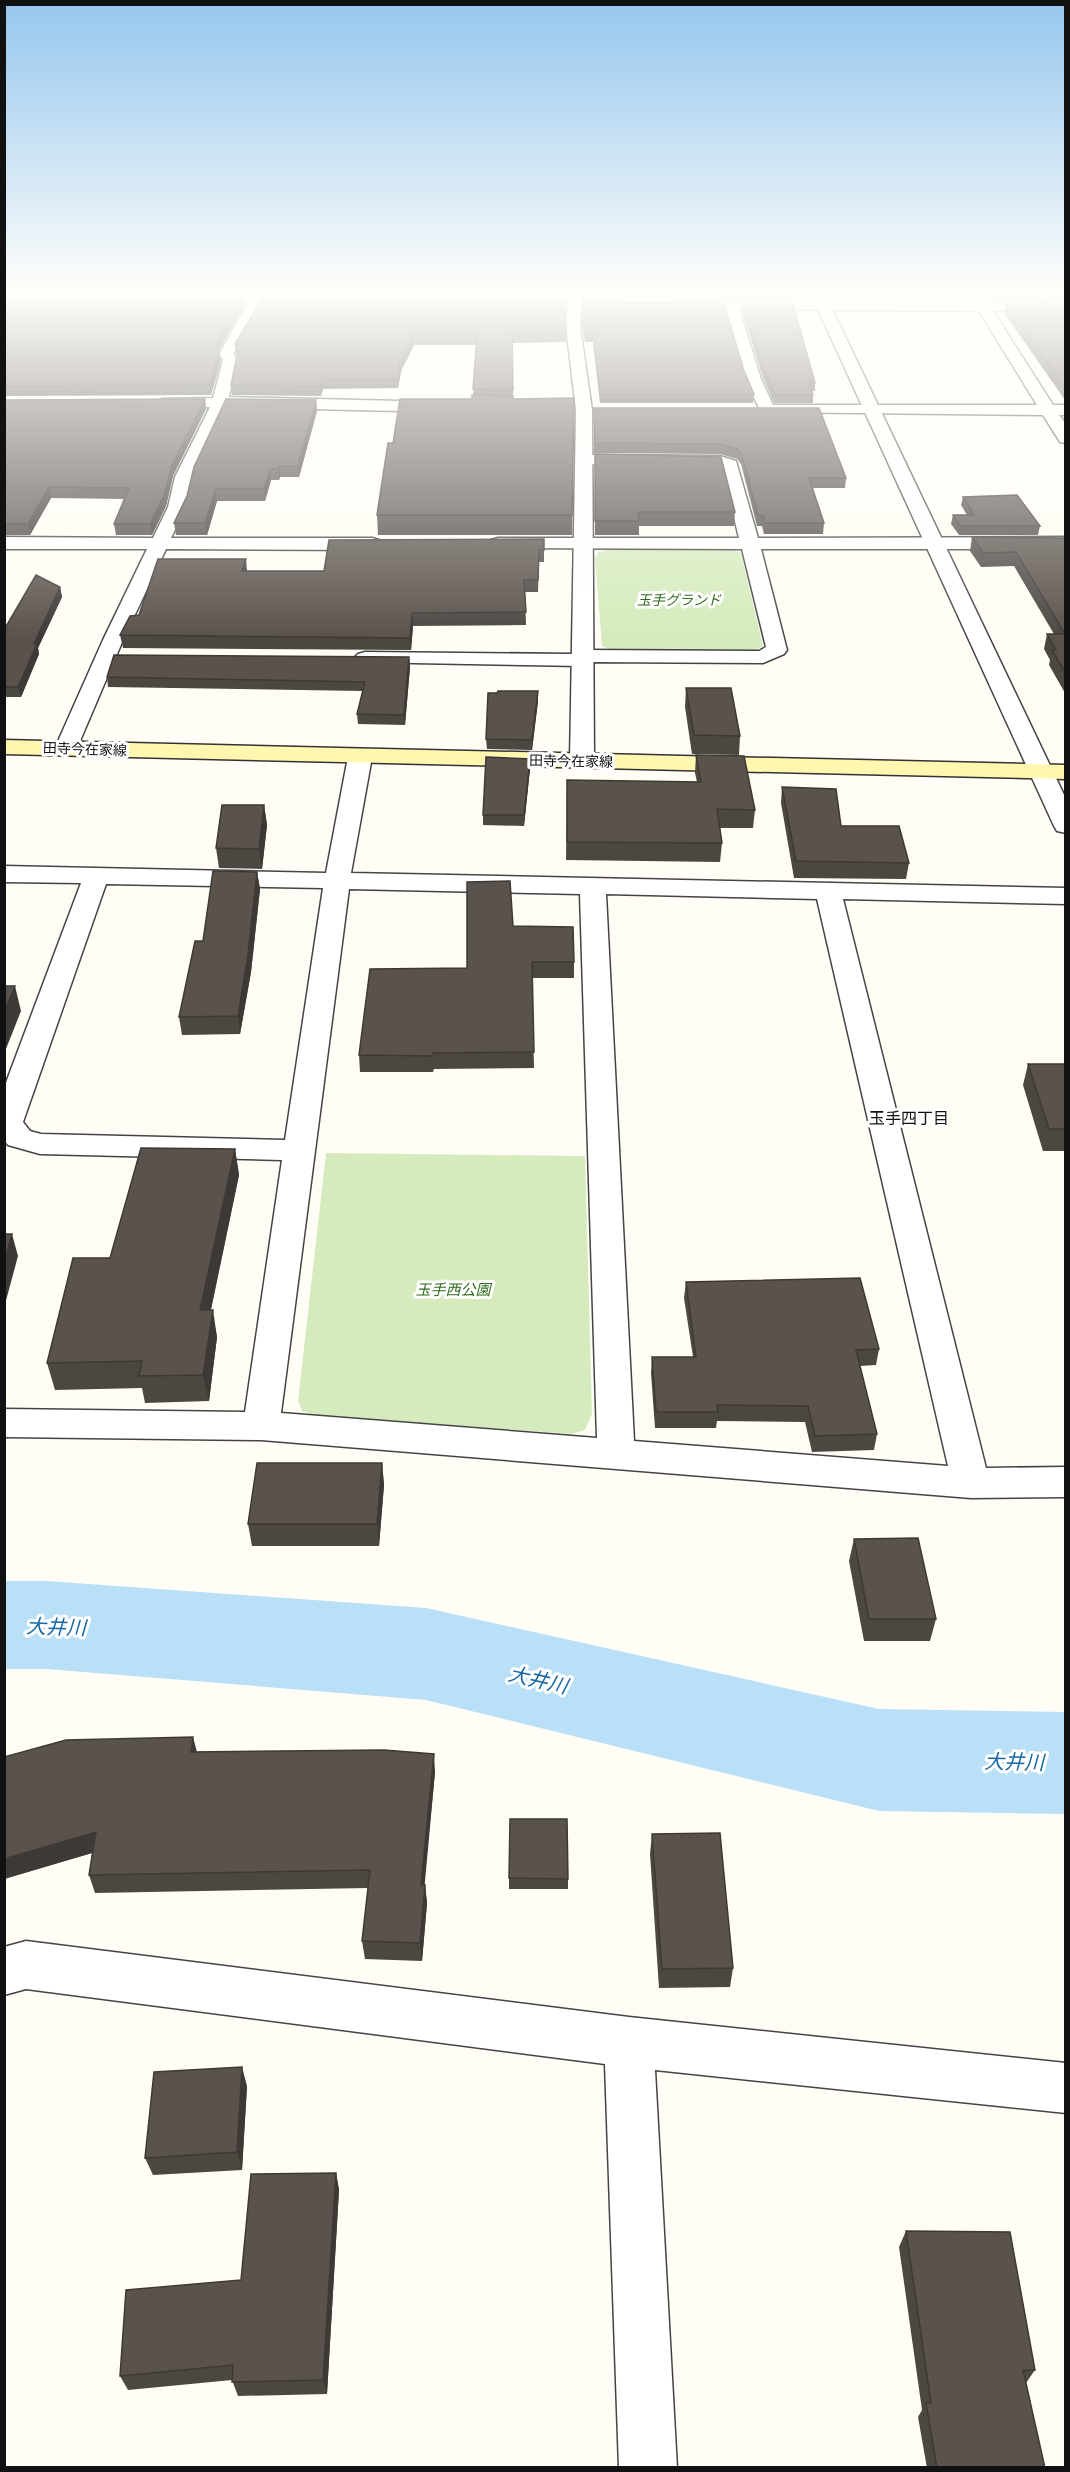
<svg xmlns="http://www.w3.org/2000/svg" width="1070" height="2472" viewBox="0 0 1070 2472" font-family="'Crimson Pro','Noto Sans JP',serif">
	<rect width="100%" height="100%" fill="#fffdf5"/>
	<path fill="#d5ebbd" d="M 621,548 L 728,548 L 741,553 L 763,646 L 752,651 L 617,652 L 602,646 L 595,559 L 598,552 Z
		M 326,1153 L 585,1156 L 592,1414 L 585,1430 L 571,1434 L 316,1415 L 302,1411 L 298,1401 Z"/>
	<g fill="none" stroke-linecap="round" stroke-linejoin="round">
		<path fill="#b9e0f7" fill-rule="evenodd" d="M 4,1581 L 47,1581 L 426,1608 L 879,1709 L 1066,1712 L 1066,1814 L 879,1811 L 426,1700 L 47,1669 L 4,1669 Z"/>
		<defs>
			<path id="minor" d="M 255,292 L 269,292 L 233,354 L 237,360 L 229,397 L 443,402 L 451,407 L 443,412 L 226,407 L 193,477 L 186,507 L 171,538 L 372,538 L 379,540 L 381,544 L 379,548 L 372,550 L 166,549 L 123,640 L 77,748 L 74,753 L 66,755 L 58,753 L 55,748 L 103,640 L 147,549 L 4,549 L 4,537 L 153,538 L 168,507 L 175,477 L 210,407 L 162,409 L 154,404 L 162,399 L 213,398 L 223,360 L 219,354 Z
				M 680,301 L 1066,303 L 1066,311 L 993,311 L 1053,405 L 1066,405 L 1066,415 L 1059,415 L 1066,424 L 1066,443 L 1060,442 L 1043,415 L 761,412 L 745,379 L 725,309 L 675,308 L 673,305 L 675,302 ZM 739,309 L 979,311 L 1037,405 L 773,405 L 761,379 Z
				M 584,455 L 720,456 L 736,461 L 758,538 L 1066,537 L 1066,549 L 761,549 L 787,650 L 784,654 L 763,663 L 591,662 L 582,666 L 358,662 L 354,658 L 358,654 L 365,652 L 573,654 L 582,650 L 759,651 L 766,647 L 742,549 L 491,548 L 489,544 L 491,540 L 498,538 L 739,538 L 722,468 L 578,464 L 576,460 L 578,456 Z
				M 360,750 L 368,752 L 372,757 L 351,873 L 1066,888 L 1066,904 L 843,899 L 986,1468 L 1066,1467 L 1066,1497 L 971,1498 L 261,1440 L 4,1437 L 4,1409 L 245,1412 L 282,1160 L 40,1154 L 8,1145 L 4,1140 L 4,1088 L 81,883 L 4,882 L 4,866 L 326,873 L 348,757 L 352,752 ZM 106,884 L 323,888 L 285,1140 L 41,1134 L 30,1131 L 23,1122 ZM 349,889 L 580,894 L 597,1438 L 281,1413 ZM 606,894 L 817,899 L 948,1466 L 634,1441 Z
				M 26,1941 L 629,2017 L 1066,2063 L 1066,2113 L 655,2070 L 677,2468 L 619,2468 L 605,2064 L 26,1989 L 4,1995 L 4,1947 Z"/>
			<path id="tertiary" d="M 569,292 L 583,292 L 580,326 L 592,410 L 594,761 L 590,766 L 582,768 L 574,766 L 570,761 L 576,410 L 566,326 Z
				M 810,292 L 824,292 L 1066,799 L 1066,833 L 1057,831 L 1054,826 Z"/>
			<path id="secondary" d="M 4,740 L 1066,765 L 1066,779 L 4,754 Z"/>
		</defs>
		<use href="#minor" stroke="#444" stroke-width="3"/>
		<use href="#tertiary" stroke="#444" stroke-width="3"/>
		<use href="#secondary" stroke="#333" stroke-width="3"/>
		<use href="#minor" fill="#fff" fill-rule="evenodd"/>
		<use href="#tertiary" fill="#fff" fill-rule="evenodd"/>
		<use href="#secondary" fill="#fff6b0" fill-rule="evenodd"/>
	</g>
	<path fill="#4d4742" d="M 4,292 L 253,292 L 252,293 Z
		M 585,292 L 789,292 L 788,299 L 585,298 Z
		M 989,292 L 1065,292 L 1065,301 L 995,300 Z
		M 4,295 L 245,305 L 219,350 L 221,360 L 211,395 L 4,396 Z
		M 564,302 L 566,342 L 512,343 L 513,396 L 513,399 L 574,398 L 572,535 L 378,535 L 377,515 L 393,443 L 472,399 L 473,395 L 476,345 L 414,345 L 401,371 L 398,388 L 323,389 L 321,396 L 232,395 L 231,385 L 237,356 L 236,354 L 235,344 Z
		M 743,304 L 815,383 L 815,391 L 812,391 L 813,395 L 813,403 L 774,403 L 763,378 L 742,311 Z
		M 1006,304 L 1065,304 L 1065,400 L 1004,313 Z
		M 582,317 L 744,371 L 754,394 L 753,403 L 600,403 L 593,342 L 585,342 L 582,326 Z
		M 205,399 L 206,409 L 173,476 L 166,506 L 152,535 L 116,535 L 114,524 L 125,499 L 51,498 L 30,535 L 4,535 L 4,400 Z
		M 316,400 L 317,411 L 299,477 L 280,477 L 279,480 L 271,480 L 265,501 L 217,501 L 207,535 L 176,535 L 174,523 Z
		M 594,408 L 846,478 L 845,488 L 812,488 L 824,523 L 823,534 L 764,534 L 762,526 L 757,526 L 741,464 L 737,459 L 720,454 L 594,453 Z
		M 595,467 L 735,512 L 734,526 L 639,526 L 639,535 L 595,535 Z
		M 963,497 L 1040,526 L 1038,535 L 959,535 L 951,524 L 953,515 L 967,515 L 961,505 Z
		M 972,537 L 1065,538 L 1065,693 L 1049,665 L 1050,660 L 1044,649 L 1047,634 L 1054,634 L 1014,566 L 981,567 L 970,551 Z
		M 544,550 L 544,562 L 539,562 L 538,592 L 525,592 L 526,625 L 413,626 L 411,650 L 123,648 L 120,635 L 139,615 L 247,571 L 324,571 Z
		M 60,587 L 62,597 L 38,648 L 39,654 L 21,697 L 4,697 L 4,630 Z
		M 409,657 L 410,667 L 405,725 L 358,724 L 357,714 L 363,691 L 108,687 L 107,677 Z
		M 686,688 L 740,736 L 739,755 L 692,754 L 685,707 Z
		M 538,701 L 532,750 L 487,749 L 486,739 Z
		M 696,755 L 755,810 L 753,828 L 720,828 L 722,843 L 720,862 L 566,860 L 567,780 L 697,782 L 695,773 Z
		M 530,759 L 530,769 L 524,826 L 483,825 L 483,815 Z
		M 782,787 L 841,826 L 909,863 L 906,879 L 794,878 L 781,803 Z
		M 264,805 L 267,825 L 262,869 L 219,868 L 216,848 Z
		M 257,872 L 260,889 L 251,972 L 240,1034 L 182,1035 L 179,1017 L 203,941 Z
		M 513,926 L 574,962 L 574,978 L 532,978 L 534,1068 L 434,1069 L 433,1072 L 360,1072 L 359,1055 L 467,968 Z
		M 1028,1064 L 1065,1064 L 1065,1151 L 1043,1151 L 1023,1085 Z
		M 235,1149 L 239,1175 L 211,1310 L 217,1337 L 209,1401 L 145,1403 L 142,1388 L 55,1390 L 47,1363 L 110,1258 Z
		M 686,1282 L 879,1349 L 876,1365 L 860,1366 L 877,1434 L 874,1450 L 812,1452 L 805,1422 L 717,1421 L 716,1428 L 655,1428 L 651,1373 L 652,1357 L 693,1357 L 684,1298 Z
		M 382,1463 L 384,1485 L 379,1546 L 252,1546 L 248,1524 Z
		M 854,1539 L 936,1619 L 930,1641 L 864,1641 L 849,1561 Z
		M 197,1752 L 435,1772 L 424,1885 L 425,1885 L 427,1903 L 422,1961 L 365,1959 L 362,1941 L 368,1888 L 95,1893 L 89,1875 L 92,1853 L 4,1879 Z
		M 652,1834 L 733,1968 L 730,1987 L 659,1988 L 650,1854 Z
		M 509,1878 L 568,1879 L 568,1889 L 509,1889 Z
		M 247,2086 L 242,2170 L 153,2175 L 145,2158 Z
		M 336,2173 L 339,2190 L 327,2394 L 238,2396 L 232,2380 L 128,2390 L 120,2376 L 241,2280 Z
		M 906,2231 L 1035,2370 L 1026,2383 L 1045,2468 L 927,2468 L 918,2417 L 922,2410 L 899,2247 Z"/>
	<path fill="#3f3936" d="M 565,292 L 568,292 L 564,303 L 564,294 Z
		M 244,296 L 245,305 L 217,353 L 216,343 Z
		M 414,335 L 414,345 L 401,371 L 398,388 L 398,379 L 400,361 Z
		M 219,351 L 221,360 L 211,395 L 210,385 Z
		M 322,379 L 323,389 L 321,396 L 320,386 Z
		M 205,399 L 206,409 L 173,476 L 166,506 L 152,535 L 150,524 L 172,465 Z
		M 316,400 L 317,411 L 299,477 L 298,466 Z
		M 279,466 L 280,477 L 279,480 L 278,469 Z
		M 270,469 L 271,480 L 265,501 L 264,489 Z
		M 49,487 L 51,498 L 30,535 L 28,524 Z
		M 216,489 L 217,501 L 207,535 L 205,523 Z
		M 246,559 L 247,571 L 242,571 Z
		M 60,587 L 62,597 L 38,648 L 39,654 L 21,697 L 18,687 L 34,644 Z
		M 412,613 L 413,626 L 411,650 L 410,638 Z
		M 409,657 L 410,667 L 405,725 L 404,715 Z
		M 538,691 L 538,701 L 532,750 L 532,740 Z
		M 530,759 L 530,769 L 524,826 L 524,815 Z
		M 264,805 L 267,825 L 262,869 L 259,849 Z
		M 257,872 L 260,889 L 251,972 L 240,1034 L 238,1016 Z
		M 15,986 L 21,1011 L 4,1054 L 4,1012 Z
		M 235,1149 L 239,1175 L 205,1337 L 200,1310 Z
		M 12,1234 L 18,1256 L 4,1308 L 4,1262 Z
		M 213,1310 L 217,1337 L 209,1401 L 203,1375 Z
		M 382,1463 L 384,1485 L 379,1546 L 377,1524 Z
		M 193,1737 L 198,1756 L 191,1752 Z
		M 434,1754 L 435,1772 L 423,1903 L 421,1885 Z
		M 96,1832 L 102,1850 L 4,1879 L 4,1859 Z
		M 425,1885 L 427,1903 L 422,1961 L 420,1943 Z
		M 242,2067 L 247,2086 L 242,2170 L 237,2152 Z
		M 336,2173 L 339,2190 L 327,2394 L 323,2380 Z"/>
	<path fill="#5a524d" stroke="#3f3936" stroke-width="1.5" d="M 266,292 L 565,292 L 564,294 L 566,333 L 512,334 L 513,390 L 473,389 L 477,336 L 414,335 L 400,361 L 398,379 L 322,379 L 320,386 L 231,385 L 238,351 L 235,344 Z
		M 1007,292 L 1065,292 L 1065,293 Z
		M 4,295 L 244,296 L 216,343 L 219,351 L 210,385 L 4,386 Z
		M 584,301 L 724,303 L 744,371 L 754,394 L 600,394 L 593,334 L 585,334 L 582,317 Z
		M 743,304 L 793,304 L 815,383 L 809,383 L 813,395 L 775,395 L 764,370 Z
		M 1006,304 L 1065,304 L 1065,387 Z
		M 472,395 L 513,396 L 513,399 L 574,398 L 572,515 L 377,515 L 388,443 L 393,443 L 400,399 L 472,399 Z
		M 205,399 L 172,465 L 164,495 L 150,524 L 114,524 L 129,488 L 49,487 L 28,524 L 4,524 L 4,400 Z
		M 226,399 L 316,400 L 298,466 L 279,466 L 278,469 L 270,469 L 264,489 L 216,489 L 205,523 L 174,523 L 187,496 L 194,467 Z
		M 594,408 L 819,408 L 846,478 L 809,478 L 824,523 L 765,523 L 763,516 L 758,516 L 742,455 L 737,449 L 721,444 L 595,443 Z
		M 595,454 L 721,457 L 735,512 L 638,512 L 639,521 L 595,521 Z
		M 1017,495 L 1040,526 L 960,526 L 953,515 L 974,515 L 963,497 Z
		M 972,537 L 1065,538 L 1065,634 L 1016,552 L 983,553 Z
		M 544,539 L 544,550 L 539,550 L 538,580 L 524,580 L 526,612 L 412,613 L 410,638 L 120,635 L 130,616 L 139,615 L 158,559 L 246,559 L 242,571 L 324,571 L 329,540 Z
		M 36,575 L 60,587 L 34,644 L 37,644 L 18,687 L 4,687 L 4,630 Z
		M 1047,634 L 1065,634 L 1065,672 L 1052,650 L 1056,650 Z
		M 114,655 L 409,657 L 404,715 L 357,714 L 365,682 L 107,677 Z
		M 686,688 L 731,688 L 740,736 L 694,735 Z
		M 498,691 L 538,691 L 532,740 L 486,739 L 488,693 L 497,693 Z
		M 696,755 L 744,756 L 755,810 L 717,809 L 722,843 L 567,842 L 567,780 L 701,782 Z
		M 486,757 L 530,759 L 524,815 L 483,815 Z
		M 782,787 L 836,789 L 841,826 L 899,826 L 909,863 L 796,861 Z
		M 222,805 L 264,805 L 259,849 L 216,848 Z
		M 213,871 L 257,872 L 248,954 L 238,1016 L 179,1017 L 195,941 L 203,941 Z
		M 510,881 L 513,926 L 573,927 L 574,962 L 532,962 L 534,1052 L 433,1053 L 432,1056 L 359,1055 L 370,969 L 467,968 L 467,882 Z
		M 4,986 L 15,986 L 4,1012 Z
		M 1028,1064 L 1065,1064 L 1065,1129 L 1049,1129 Z
		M 141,1148 L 235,1149 L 200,1310 L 213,1310 L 203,1375 L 139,1376 L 142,1361 L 47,1363 L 73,1258 L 110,1258 Z
		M 4,1234 L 12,1234 L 4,1262 Z
		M 860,1278 L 879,1349 L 856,1350 L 877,1434 L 815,1436 L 808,1406 L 717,1405 L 718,1412 L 656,1412 L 652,1357 L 696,1357 L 686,1282 Z
		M 257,1463 L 382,1463 L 377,1524 L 248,1524 Z
		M 918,1538 L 936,1619 L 869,1619 L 854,1539 Z
		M 193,1737 L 191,1752 L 384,1750 L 434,1754 L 421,1885 L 425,1885 L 420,1943 L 362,1941 L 370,1870 L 89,1875 L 96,1832 L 4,1859 L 4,1757 L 66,1740 Z
		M 510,1819 L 567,1819 L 568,1879 L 509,1878 Z
		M 720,1833 L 733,1968 L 662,1969 L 652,1834 Z
		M 242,2067 L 237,2152 L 145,2158 L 154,2072 Z
		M 336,2173 L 323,2380 L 232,2382 L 233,2365 L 120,2376 L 126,2290 L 241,2280 L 251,2174 Z
		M 906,2231 L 1010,2232 L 1035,2370 L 1023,2370 L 1045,2468 L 937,2468 L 926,2403 L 931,2403 Z"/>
	<linearGradient id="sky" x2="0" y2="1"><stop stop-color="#95c6ee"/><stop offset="0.46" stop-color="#fffefa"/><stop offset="1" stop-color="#fffefa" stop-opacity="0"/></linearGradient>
	<rect width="1070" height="638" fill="url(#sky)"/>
	<g text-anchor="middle" stroke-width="6" stroke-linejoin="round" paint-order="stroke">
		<g font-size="14" font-style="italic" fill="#2f6b1f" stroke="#fff">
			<text x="679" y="605">玉手グランド</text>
		</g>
		<g font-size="14" fill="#111" stroke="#fff">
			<text transform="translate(85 749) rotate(2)" y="5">田寺今在家線</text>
			<text transform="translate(571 761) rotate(1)" y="5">田寺今在家線</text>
		</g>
		<g font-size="15" font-style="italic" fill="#2f6b1f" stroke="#fff">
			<text x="453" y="1295">玉手西公園</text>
		</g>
		<g font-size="16" fill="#111" stroke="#fff">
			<text x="909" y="1124">玉手四丁目</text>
		</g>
		<g font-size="20" font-style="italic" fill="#1768a6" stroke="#fff">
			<text transform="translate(56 1627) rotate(2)" y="7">大井川</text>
			<text transform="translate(538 1680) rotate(13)" y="7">大井川</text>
			<text transform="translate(1014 1762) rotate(1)" y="7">大井川</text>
		</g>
	</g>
	<rect width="1070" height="2472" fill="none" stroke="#111111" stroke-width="12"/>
</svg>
